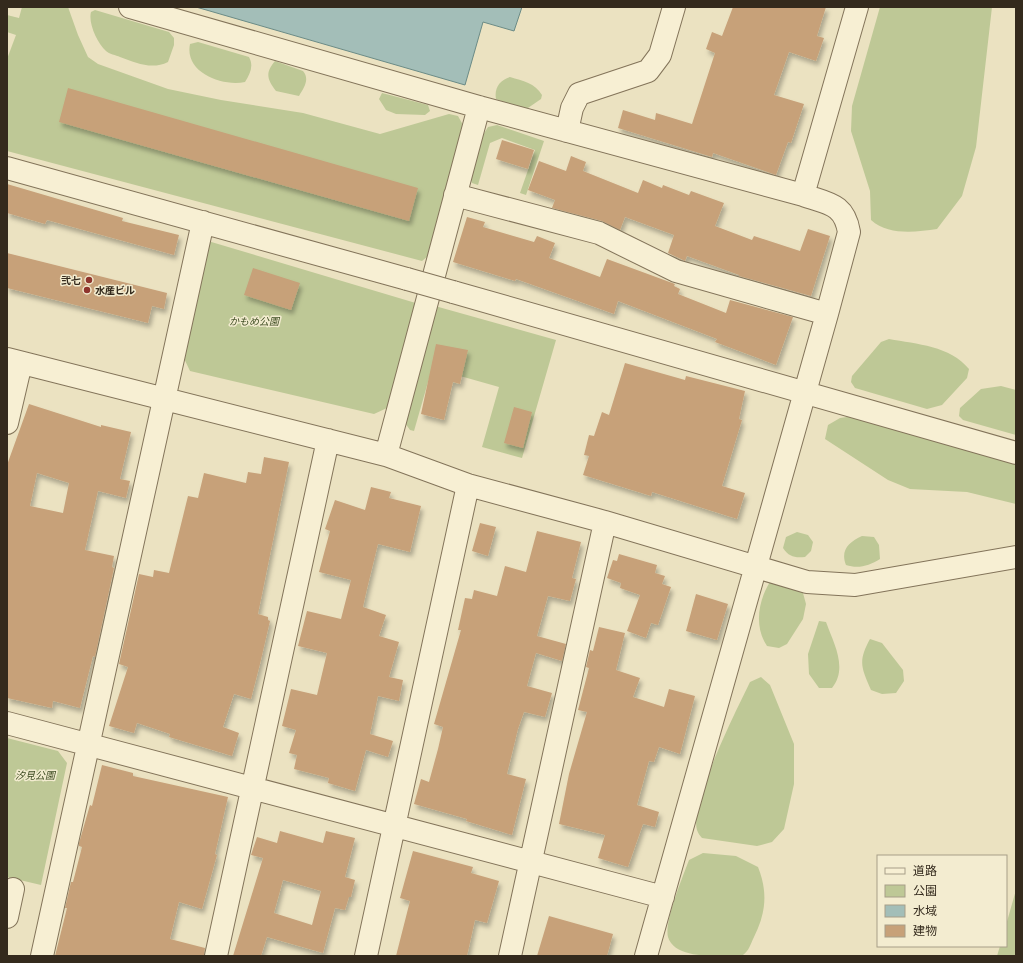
<svg xmlns="http://www.w3.org/2000/svg" width="1023" height="963" viewBox="0 0 1023 963" font-family="'Source Serif 4','Noto Sans JP',serif">
	<defs>
		<filter id="shadow"><feDropShadow dx="2.5" dy="4.5" stdDeviation="2" flood-color="#0004"/></filter>
	</defs>
	<rect width="100%" height="100%" fill="#ebe2c1"/>
	<path fill="#bec896" d="M 22,7 L 68,7 L 78,35 L 88,57 L 98,64 L 168,89 L 221,100 L 303,113 L 380,134 L 449,114 L 458,116 L 463,125 L 427,257 L 422,261 L 7,151 L 7,59 L 16,35 L 7,32 L 7,15 L 19,18 Z
		M 880,7 L 992,7 L 976,147 L 962,196 L 937,229 C 916,232 889,236 871,220 L 870,191 L 851,131 L 852,106 Z
		M 95,10 L 169,32 L 174,38 L 174,45 L 168,62 C 152,70 136,63 120,57 C 116,55 109,54 106,51 C 97,43 88,23 91,12 Z
		M 198,42 L 249,57 C 254,66 250,74 245,82 C 223,87 184,73 190,44 Z
		M 275,61 L 303,71 C 310,79 304,88 299,96 L 276,91 C 267,79 265,73 275,61 Z
		M 510,77 C 523,81 535,83 542,95 L 541,99 L 525,110 L 496,99 C 494,88 500,80 510,77 Z
		M 382,93 L 428,105 L 430,111 L 425,115 L 396,114 L 386,110 L 379,99 Z
		M 497,125 L 544,141 L 526,195 L 520,193 L 535,150 L 502,138 L 490,143 L 478,185 L 472,183 L 470,177 L 483,135 L 488,127 Z
		M 208,241 L 419,304 L 387,408 L 374,414 L 190,371 L 181,352 Z
		M 435,306 L 556,340 L 522,458 L 482,447 L 499,387 L 432,368 L 414,431 L 410,430 L 405,423 Z
		M 889,339 C 917,344 950,346 969,369 L 967,378 L 942,405 L 927,409 L 855,388 L 851,382 L 852,376 L 881,342 Z
		M 1001,386 L 1016,390 L 1016,435 L 963,420 L 959,416 L 960,408 L 981,389 Z
		M 854,416 L 1016,462 L 1016,504 L 967,492 L 910,489 L 888,480 L 825,439 L 828,425 L 840,418 Z
		M 797,532 L 808,535 L 813,542 L 811,551 L 805,557 C 795,558 789,557 783,548 L 786,537 Z
		M 862,536 L 874,537 L 879,545 L 880,559 C 869,566 858,569 846,565 C 840,550 849,542 862,536 Z
		M 782,581 L 803,593 L 806,604 L 803,619 L 787,644 L 779,648 L 767,646 C 754,627 758,601 770,582 Z
		M 819,621 L 826,622 C 834,644 848,668 832,688 L 819,688 L 809,674 L 808,654 Z
		M 870,639 L 882,643 L 903,670 L 904,681 L 896,693 L 882,694 L 871,690 C 861,667 858,661 870,639 Z
		M 761,677 L 770,685 L 794,744 L 794,784 L 784,829 L 772,842 L 757,846 L 702,838 C 700,836 698,833 697,830 C 689,804 737,709 750,682 Z
		M 7,738 L 58,751 L 67,763 L 41,885 L 7,877 Z
		M 703,853 L 736,856 L 758,867 C 768,892 766,913 754,937 C 751,943 749,951 743,955 C 738,958 730,956 725,956 C 708,956 674,957 668,937 C 664,922 683,876 689,860 Z
		M 1016,890 L 1016,956 L 997,956 L 1000,946 L 1006,946 L 1006,925 Z"/>
	<path fill="#a3beb8" stroke="#6b8b86" d="M 196,7 L 522,7 L 514,31 L 483,22 L 465,85 Z"/>
	<path fill="#c7a179" fill-rule="evenodd" filter="url(#shadow)" d="M 733,7 L 826,7 L 817,36 L 824,38 L 816,61 L 789,52 L 774,95 L 804,104 L 791,143 L 788,142 L 776,175 L 713,153 L 712,157 L 618,128 L 623,110 L 655,120 L 656,113 L 692,124 L 715,53 L 706,49 L 712,32 L 722,36 Z
		M 68,88 L 418,188 L 409,221 L 59,122 Z
		M 502,140 L 534,150 L 528,169 L 496,159 Z
		M 571,156 L 586,162 L 583,171 L 638,193 L 643,180 L 662,188 L 663,185 L 689,195 L 691,191 L 724,203 L 715,226 L 752,240 L 754,236 L 800,251 L 808,229 L 830,236 L 811,296 L 739,276 L 739,275 L 687,256 L 685,261 L 681,259 L 668,253 L 674,235 L 625,217 L 620,230 L 602,221 L 552,208 L 555,200 L 528,190 L 539,161 L 566,171 Z
		M 7,184 L 123,218 L 122,221 L 179,235 L 174,255 L 47,220 L 45,224 L 7,213 Z
		M 467,217 L 485,222 L 483,227 L 534,242 L 537,236 L 555,243 L 549,258 L 600,277 L 607,259 L 675,284 L 674,286 L 680,289 L 678,294 L 726,313 L 730,300 L 793,317 L 776,365 L 715,342 L 717,339 L 618,301 L 614,314 L 516,279 L 515,281 L 453,262 Z
		M 7,253 L 167,293 L 164,309 L 152,306 L 148,323 L 7,288 Z
		M 253,268 L 300,283 L 291,310 L 244,295 Z
		M 436,344 L 468,350 L 460,384 L 453,382 L 444,420 L 421,414 Z
		M 625,363 L 685,380 L 686,376 L 745,391 L 739,419 L 742,420 L 722,486 L 745,493 L 737,519 L 652,492 L 651,496 L 583,475 L 589,456 L 584,455 L 589,435 L 594,436 L 602,412 L 609,415 Z
		M 29,404 L 101,427 L 101,425 L 131,432 L 120,479 L 130,481 L 126,498 L 98,491 L 85,550 L 114,556 L 112,567 L 114,568 L 95,657 L 93,656 L 80,708 L 53,701 L 52,708 L 7,698 L 7,465 ZM 37,473 L 69,483 L 63,513 L 30,506 Z
		M 514,407 L 532,412 L 523,448 L 504,443 Z
		M 264,457 L 289,462 L 258,614 L 268,617 L 268,620 L 270,621 L 260,664 L 251,699 L 234,694 L 223,727 L 239,733 L 232,756 L 169,737 L 170,734 L 137,723 L 134,733 L 109,726 L 128,667 L 119,664 L 139,574 L 153,577 L 154,570 L 169,573 L 188,496 L 198,498 L 204,473 L 246,483 L 248,472 L 261,474 Z
		M 371,487 L 391,492 L 389,498 L 421,506 L 410,552 L 378,544 L 367,589 L 363,607 L 386,615 L 379,636 L 399,642 L 389,677 L 403,680 L 399,701 L 378,696 L 370,734 L 393,741 L 388,757 L 366,750 L 355,791 L 328,783 L 329,778 L 294,769 L 297,755 L 289,753 L 296,730 L 282,726 L 291,689 L 317,695 L 327,653 L 298,646 L 307,611 L 341,619 L 351,580 L 319,572 L 330,531 L 325,529 L 335,500 L 365,510 Z
		M 480,523 L 496,527 L 488,556 L 472,551 Z
		M 537,531 L 581,542 L 572,578 L 576,579 L 570,601 L 548,596 L 537,636 L 566,644 L 562,661 L 536,653 L 527,686 L 552,693 L 545,717 L 524,712 L 518,729 L 507,774 L 526,779 L 512,835 L 466,821 L 467,819 L 414,804 L 421,779 L 429,782 L 438,749 L 443,727 L 434,724 L 461,630 L 458,630 L 465,598 L 472,599 L 474,590 L 497,596 L 505,566 L 526,572 Z
		M 619,554 L 657,565 L 655,573 L 665,576 L 662,584 L 671,587 L 658,625 L 651,623 L 646,638 L 627,631 L 640,595 L 620,588 L 621,583 L 607,578 L 613,560 L 617,561 Z
		M 696,594 L 728,604 L 717,640 L 686,631 Z
		M 599,627 L 625,633 L 616,670 L 640,678 L 633,697 L 664,707 L 669,689 L 695,696 L 680,754 L 659,747 L 654,762 L 649,761 L 637,805 L 659,812 L 655,827 L 643,824 L 628,867 L 598,858 L 605,835 L 559,824 L 569,774 L 587,712 L 578,710 L 589,668 L 586,667 L 590,650 L 593,651 Z
		M 102,765 L 133,773 L 133,776 L 228,797 L 215,854 L 217,855 L 202,909 L 179,902 L 170,939 L 205,948 L 204,956 L 55,956 L 67,908 L 65,908 L 71,882 L 73,882 L 82,847 L 79,846 L 79,843 L 90,805 L 92,806 Z
		M 280,831 L 323,843 L 326,831 L 355,838 L 345,877 L 355,880 L 351,897 L 349,897 L 345,910 L 335,908 L 323,953 L 267,937 L 261,956 L 233,956 L 263,858 L 251,855 L 257,837 L 277,843 ZM 283,880 L 321,891 L 312,925 L 274,913 Z
		M 413,851 L 473,867 L 471,873 L 499,881 L 487,923 L 475,920 L 467,956 L 396,956 L 410,901 L 400,898 Z
		M 549,916 L 613,934 L 607,956 L 537,956 Z"/>
	<g fill="none" stroke-linecap="round" stroke-linejoin="round">
		<defs>
			<path id="minor" d="M 130,7 L 479,107 L 803,195 C 828,204 844,203 849,232 L 827,314 L 646,956
				M 567,131 L 572,108 L 579,94 L 648,71 L 660,55 L 674,7
				M 7,168 L 407,279
				M 455,195 L 599,233 L 676,271 L 827,314
				M 803,195 L 857,7
				M 453,292 L 1016,453
				M 7,359 L 386,455 L 468,485 L 605,522 L 807,582 L 855,585 L 1016,557
				M 7,423 L 21,363
				M 386,455 L 479,107
				M 7,723 L 663,897
				M 7,917 L 13,889
				M 42,956 L 203,222
				M 216,956 L 328,440
				M 366,956 L 468,485
				M 510,956 L 605,522"/>
		</defs>
		<use href="#minor" stroke="#83745a" stroke-width="24"/>
		<use href="#minor" stroke="#f7efd3" stroke-width="22"/>
		<defs>
			<path id="minor-bridge" d="M 407,279 L 453,292"/>
		</defs>
		<use href="#minor-bridge" stroke="#83745a" stroke-width="24" stroke-linecap="butt"/>
		<use href="#minor-bridge" stroke="#f7efd3" stroke-width="22"/>
	</g>
	<g fill="#8f352d" stroke="#f3ecd0" stroke-width="1.5">
		<circle cx="89" cy="280" r="4"/>
		<circle cx="87" cy="290" r="4"/>
	</g>
	<g text-anchor="middle" stroke-width="3" stroke-linejoin="round" paint-order="stroke">
		<g font-size="10" font-weight="bold" fill="#342a1d" stroke="#f3ecd0" text-anchor="end">
			<text x="81" y="284">弐七</text>
			<text x="95" y="294" text-anchor="start">水産ビル</text>
		</g>
		<g font-size="10" font-style="italic" fill="#414f25" stroke="#f3ecd0">
			<text x="254" y="325">かもめ公園</text>
			<text x="35" y="779">汐見公園</text>
		</g>
	</g>
	<rect width="1023" height="963" fill="none" stroke="#342a1d" stroke-width="16"/>
	<rect x="877" y="855" width="130" height="92" fill="#f3ecd0" stroke="#a79e88"/>
	<rect x="885" y="868" width="20" height="6" fill="#f7efd3" stroke="#a79e88"/>
	<text x="913" y="875" font-size="12" fill="#342a1d">道路</text>
	<rect x="885" y="885" width="20" height="12" fill="#bec896" stroke="#a79e88"/>
	<text x="913" y="895" font-size="12" fill="#342a1d">公園</text>
	<rect x="885" y="905" width="20" height="12" fill="#a3beb8" stroke="#a79e88"/>
	<text x="913" y="915" font-size="12" fill="#342a1d">水域</text>
	<rect x="885" y="925" width="20" height="12" fill="#c7a179" stroke="#a79e88"/>
	<text x="913" y="935" font-size="12" fill="#342a1d">建物</text>
</svg>
